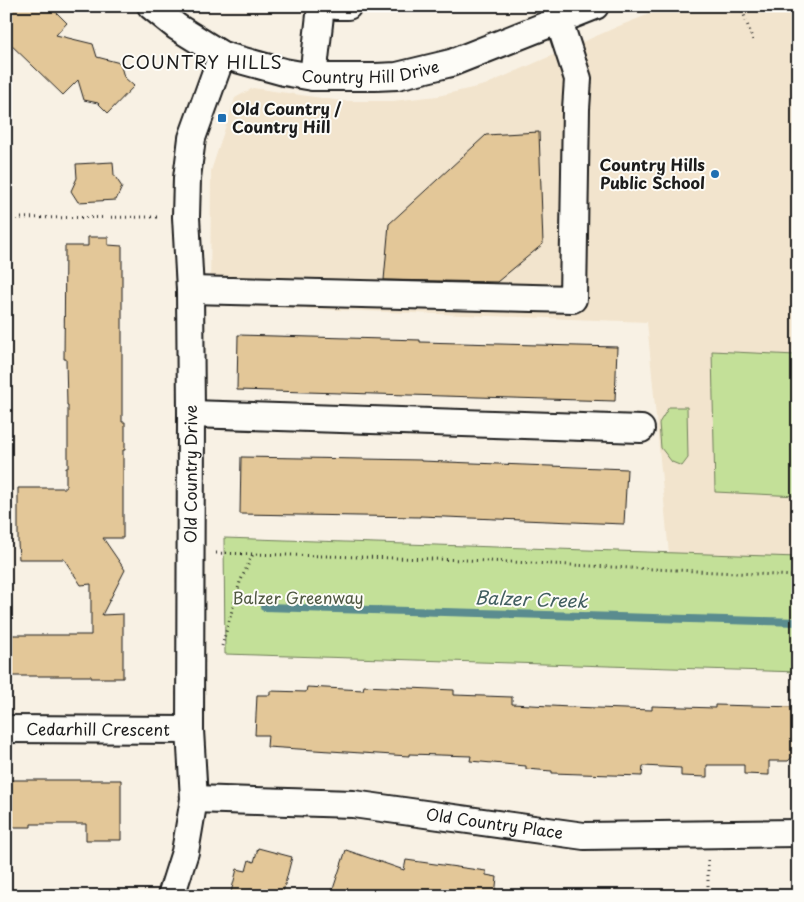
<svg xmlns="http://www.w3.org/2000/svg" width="804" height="902" viewBox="0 0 804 902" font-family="'Playpen Sans',sans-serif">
	<rect width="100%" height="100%" fill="#f8f1e4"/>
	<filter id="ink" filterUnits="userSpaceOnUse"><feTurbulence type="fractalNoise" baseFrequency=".02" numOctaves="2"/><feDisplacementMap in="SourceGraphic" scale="10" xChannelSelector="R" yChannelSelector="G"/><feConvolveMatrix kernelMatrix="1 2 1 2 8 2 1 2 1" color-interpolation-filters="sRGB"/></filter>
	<g filter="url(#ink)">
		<path fill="#f2e4cd" d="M 670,6 L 798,6 L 798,557 L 669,554 L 647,322 L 210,305 L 211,171 L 235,98 L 253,88 L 342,101 L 392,101 L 438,96 L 485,85 L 619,26 Z"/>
		<path fill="#c3e098" stroke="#707e5a" d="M 712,351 L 796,355 L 798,357 L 798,496 L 715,492 Z
			M 669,407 L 687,407 L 688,458 L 682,466 L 672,462 L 661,448 L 659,423 Z
			M 224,538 L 798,557 L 798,672 L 225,654 Z"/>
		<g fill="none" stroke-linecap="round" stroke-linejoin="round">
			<path stroke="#5a8c8f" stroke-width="8" d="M 264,607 L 798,622"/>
		</g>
		<path fill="#e3c798" stroke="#1c1c1c" d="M 6,6 L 50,6 L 67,23 L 56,35 L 93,44 L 97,57 L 120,63 L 124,77 L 134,86 L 108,113 L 98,103 L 84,100 L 78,80 L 63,95 L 6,40 Z
			M 539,132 L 543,244 L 497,282 L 384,280 L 389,224 L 486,135 Z
			M 113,162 L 114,175 L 122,187 L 116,200 L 78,202 L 71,191 L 77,178 L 76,164 Z
			M 88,237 L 108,237 L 108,245 L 122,246 L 122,422 L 125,422 L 125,450 L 123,450 L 123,538 L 103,538 L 125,570 L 102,615 L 123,614 L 123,678 L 91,678 L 91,676 L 6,676 L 6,635 L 91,635 L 91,584 L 81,585 L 64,559 L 19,559 L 18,542 L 18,488 L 66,488 L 66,468 L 68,468 L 68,405 L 67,405 L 66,359 L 64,359 L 65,246 L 88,246 Z
			M 238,335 L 420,340 L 420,342 L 617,347 L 615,401 L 237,390 Z
			M 241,457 L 421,460 L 421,461 L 627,469 L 624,524 L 420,516 L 420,517 L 240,514 Z
			M 364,686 L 454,690 L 454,695 L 512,697 L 512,704 L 570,707 L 652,710 L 652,706 L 715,708 L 715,705 L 798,707 L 798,752 L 788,761 L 769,761 L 769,775 L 744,774 L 744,765 L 707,765 L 707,777 L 681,776 L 681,768 L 643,766 L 642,776 L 552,773 L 552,771 L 526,769 L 526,766 L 470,761 L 471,756 L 409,754 L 409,756 L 267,747 L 268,735 L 255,735 L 257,695 L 270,695 L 270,691 L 306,692 L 307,687 L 363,690 Z
			M 6,780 L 121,780 L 121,840 L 86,840 L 86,824 L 31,824 L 31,827 L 6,827 Z
			M 258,848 L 292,857 L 282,896 L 230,896 L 237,869 L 246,871 L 249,860 L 254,862 Z
			M 346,850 L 404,870 L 406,860 L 486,871 L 486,875 L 497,877 L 495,896 L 342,896 L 332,892 Z"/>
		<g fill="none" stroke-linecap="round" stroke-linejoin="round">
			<defs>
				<g id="minor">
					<path id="s1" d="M 151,6 L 177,27 L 222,55 L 284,72 L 313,77 L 375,77 L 397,76 L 451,63 L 595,6"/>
					<path d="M 336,6 L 348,6"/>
					<path d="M 313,77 L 321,6"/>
					<path d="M 190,290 L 573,299 L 576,109 L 578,79 L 559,21"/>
					<path d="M 191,414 L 641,429"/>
					<path id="s2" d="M 6,729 L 190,730"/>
					<path id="s3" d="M 194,799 L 353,804 L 584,836 L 798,833"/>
					<path id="s4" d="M 171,896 L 185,852 L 194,799 L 190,730 L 191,414 L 190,290 L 186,217 L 187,178 L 192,138 L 222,55"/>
				</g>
			</defs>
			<use href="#minor" stroke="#1c1c1c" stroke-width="30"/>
			<path stroke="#1c1c1c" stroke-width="3" stroke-dasharray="1 4" stroke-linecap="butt" d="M 741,6 L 753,41
				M 6,218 L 160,217
				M 216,553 L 468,560 L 798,576
				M 222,646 L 240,582 L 253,554
				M 708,896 L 708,859"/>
			<use href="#minor" stroke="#fdfcf7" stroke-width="26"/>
		</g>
	</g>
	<g fill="#1f6fb2" stroke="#fdfcf7" stroke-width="2">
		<rect x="217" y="113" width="10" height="10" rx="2.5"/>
		<circle cx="715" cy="174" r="5"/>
	</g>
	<g text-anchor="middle" stroke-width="4" stroke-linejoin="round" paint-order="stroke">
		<g font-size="16" fill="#1c1c1c" stroke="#fdfcf7">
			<text dy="6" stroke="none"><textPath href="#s1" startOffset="238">Country Hill Drive</textPath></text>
			<text dy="6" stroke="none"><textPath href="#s4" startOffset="425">Old Country Drive</textPath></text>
			<text dy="6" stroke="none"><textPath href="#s2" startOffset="92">Cedarhill Crescent</textPath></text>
			<text dy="6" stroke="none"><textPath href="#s3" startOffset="302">Old Country Place</textPath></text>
		</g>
		<g font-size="16" font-weight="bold" fill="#1c1c1c" stroke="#fdfcf7" text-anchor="start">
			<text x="232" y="115">Old Country /<tspan x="232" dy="18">Country Hill</tspan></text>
			<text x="705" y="171" text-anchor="end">Country Hills<tspan x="705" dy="18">Public School</tspan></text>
		</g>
		<g font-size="16" fill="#4e5741" stroke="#fdfcf7">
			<text x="298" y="604">Balzer Greenway</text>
		</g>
		<g font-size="18" letter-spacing="1" fill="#1c1c1c" stroke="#fdfcf7">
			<text x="202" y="69">COUNTRY HILLS</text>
		</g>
		<g font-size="18" font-style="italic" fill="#405d5f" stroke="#fdfcf7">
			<text transform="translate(531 600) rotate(2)" y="6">Balzer Creek</text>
		</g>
	</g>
	<rect width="804" height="902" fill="none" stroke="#fdfcf7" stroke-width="25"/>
	<rect x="12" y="12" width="779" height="877" fill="none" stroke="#1c1c1c" stroke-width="2" filter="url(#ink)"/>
</svg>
